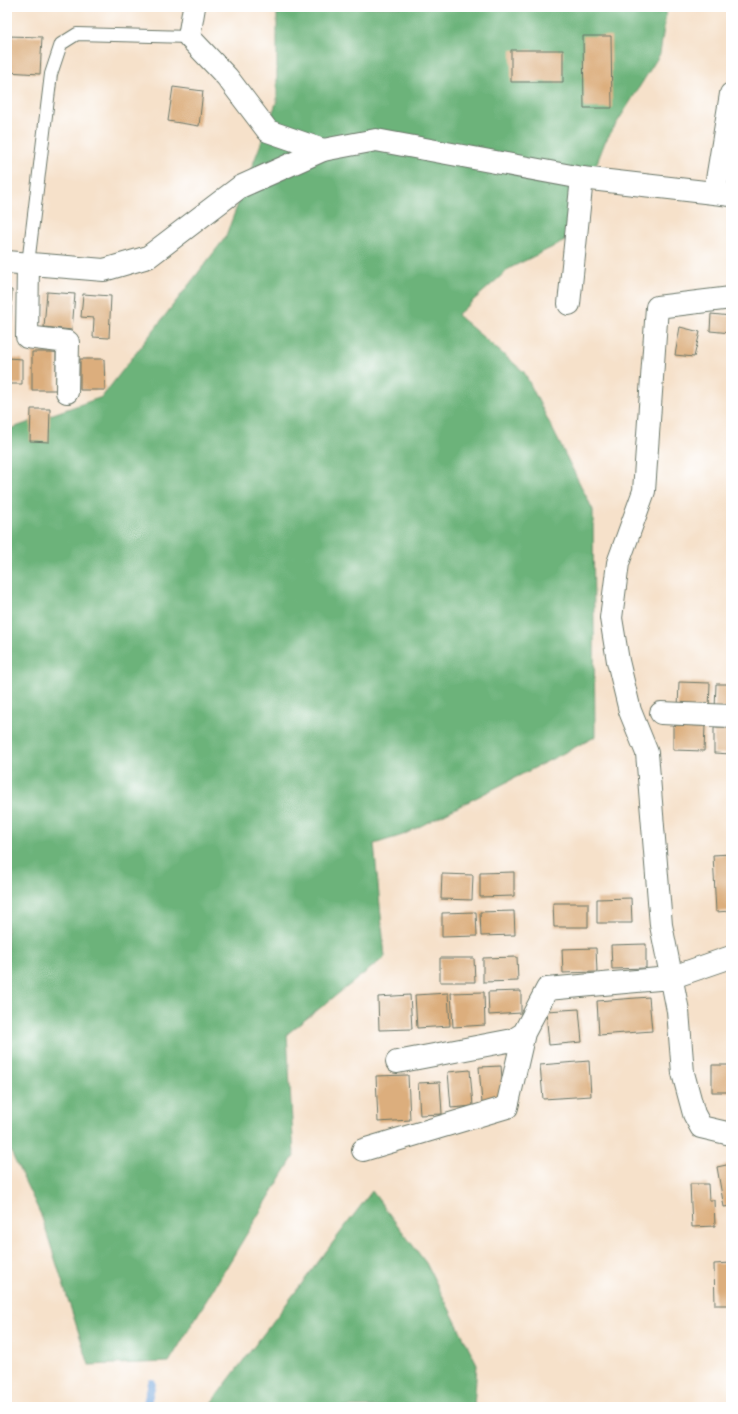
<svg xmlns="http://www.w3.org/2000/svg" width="738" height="1414" viewBox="0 0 738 1414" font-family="'Indie Flower',sans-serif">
	<rect width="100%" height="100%" fill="#fff"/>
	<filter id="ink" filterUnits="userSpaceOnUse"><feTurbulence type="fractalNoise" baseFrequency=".025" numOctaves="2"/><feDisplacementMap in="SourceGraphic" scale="8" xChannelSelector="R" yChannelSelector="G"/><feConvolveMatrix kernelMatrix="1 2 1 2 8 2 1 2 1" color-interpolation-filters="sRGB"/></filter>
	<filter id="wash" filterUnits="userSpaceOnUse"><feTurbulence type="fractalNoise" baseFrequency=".012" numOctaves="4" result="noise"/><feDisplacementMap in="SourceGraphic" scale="16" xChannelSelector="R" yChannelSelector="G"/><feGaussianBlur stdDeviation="0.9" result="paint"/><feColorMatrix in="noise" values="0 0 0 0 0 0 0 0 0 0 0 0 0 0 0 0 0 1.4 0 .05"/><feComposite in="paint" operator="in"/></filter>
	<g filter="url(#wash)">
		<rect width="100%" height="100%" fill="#f6e1ca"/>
		<path fill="#6cb37a" stroke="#467857" d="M 277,7 L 667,7 L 660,54 L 605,142 L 567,240 L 510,268 L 457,315 L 524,372 L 593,510 L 595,737 L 403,835 L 374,844 L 385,957 L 287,1034 L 294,1156 L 169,1362 L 89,1365 L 41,1215 L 7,1144 L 7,430 L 102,397 L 225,238 L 277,101 Z
			M 372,1191 L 426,1263 L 477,1364 L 474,1407 L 208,1407 Z"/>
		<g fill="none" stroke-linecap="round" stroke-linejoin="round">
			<path stroke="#6ba0d8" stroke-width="8" d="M 146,1407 L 152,1383"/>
		</g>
		<g id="blocks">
			<path fill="#dcae7d" d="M 7,36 L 42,37 L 40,74 L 7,72 Z
				M 583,36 L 611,36 L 612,108 L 584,108 Z
				M 511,50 L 563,50 L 563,82 L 511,82 Z
				M 173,87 L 203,91 L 199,126 L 168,121 Z
				M 7,290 L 12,290 L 10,335 L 7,335 Z
				M 47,292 L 75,294 L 72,330 L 44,327 Z
				M 83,294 L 111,296 L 109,338 L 93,337 L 94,318 L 81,317 Z
				M 711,314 L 731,316 L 731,333 L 710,331 Z
				M 680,327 L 700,332 L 694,357 L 675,355 Z
				M 32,352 L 56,352 L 56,390 L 32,390 Z
				M 7,358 L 22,359 L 22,384 L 7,384 Z
				M 80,359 L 104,359 L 105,390 L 80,390 Z
				M 31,409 L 50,409 L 49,442 L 30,441 Z
				M 679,682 L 710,683 L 709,709 L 678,708 Z
				M 716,684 L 731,684 L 731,709 L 715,709 Z
				M 673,725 L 705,726 L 704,751 L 673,750 Z
				M 714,728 L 731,728 L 731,754 L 714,753 Z
				M 731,854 L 731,911 L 716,912 L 713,855 Z
				M 514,872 L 514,896 L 480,897 L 480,873 Z
				M 442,874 L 473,875 L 472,900 L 441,899 Z
				M 631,898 L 632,923 L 597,923 L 597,899 Z
				M 553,903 L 588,903 L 588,927 L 554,927 Z
				M 514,911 L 515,935 L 481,936 L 480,912 Z
				M 476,912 L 477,936 L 442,937 L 442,913 Z
				M 646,944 L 646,968 L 612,969 L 611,945 Z
				M 596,948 L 597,972 L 563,973 L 562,949 Z
				M 517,957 L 518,981 L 483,982 L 483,958 Z
				M 440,958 L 474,958 L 475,982 L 440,982 Z
				M 521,991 L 521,1013 L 489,1015 L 488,992 Z
				M 484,992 L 485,1025 L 453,1027 L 451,993 Z
				M 448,993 L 450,1026 L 417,1028 L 415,995 Z
				M 410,995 L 412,1029 L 379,1030 L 378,997 Z
				M 649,997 L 652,1031 L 599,1035 L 597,1001 Z
				M 579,1009 L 582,1042 L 549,1045 L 546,1011 Z
				M 589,1061 L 591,1096 L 543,1099 L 540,1065 Z
				M 712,1065 L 731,1065 L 731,1092 L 712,1092 Z
				M 501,1066 L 504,1102 L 482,1103 L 479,1067 Z
				M 470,1070 L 473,1106 L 451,1108 L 448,1072 Z
				M 408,1075 L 410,1120 L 378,1122 L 376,1076 Z
				M 440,1082 L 442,1114 L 420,1115 L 418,1083 Z
				M 731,1164 L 731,1206 L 724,1207 L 717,1167 Z
				M 690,1184 L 708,1184 L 709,1200 L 714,1200 L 715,1226 L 692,1227 Z
				M 731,1263 L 731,1305 L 715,1305 L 714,1264 Z"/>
		</g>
	</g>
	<g filter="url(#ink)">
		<use href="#blocks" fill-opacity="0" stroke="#6a7668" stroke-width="1"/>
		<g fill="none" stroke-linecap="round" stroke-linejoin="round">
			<defs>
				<path id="lane" d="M 28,264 L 51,74 L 61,44 L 77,34 L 189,37"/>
				<path id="street" d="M 194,7 L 189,37 L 227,77 L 268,131 L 323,150
					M 28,264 L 27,337 L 68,342 L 67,392
					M 731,298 L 657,307 L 644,491 L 618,563 L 611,618 L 618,661 L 630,711 L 647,753 L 661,925 L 678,1011 L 683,1073 L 694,1114 L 701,1127 L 731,1134
					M 569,304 L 582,178
					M 661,713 L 731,716
					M 397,1062 L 513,1040 L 524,1033
					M 363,1150 L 507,1107 L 524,1033 L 547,989 L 670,978 L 731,957"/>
				<path id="secondary" d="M 715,192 L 731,94
					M 7,262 L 104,270 L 148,257 L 240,187 L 323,150 L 376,140 L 582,178 L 731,195"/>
			</defs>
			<use href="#lane" stroke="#6a7668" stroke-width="14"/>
			<use href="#street" stroke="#6a7668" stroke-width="24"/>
			<use href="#secondary" stroke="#6a7668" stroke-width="24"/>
			<use href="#lane" stroke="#fff" stroke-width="12"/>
			<use href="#street" stroke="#fff" stroke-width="22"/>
			<use href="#secondary" stroke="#fff" stroke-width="22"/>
		</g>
	</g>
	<rect width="738" height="1414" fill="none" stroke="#fff" stroke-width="24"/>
</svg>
